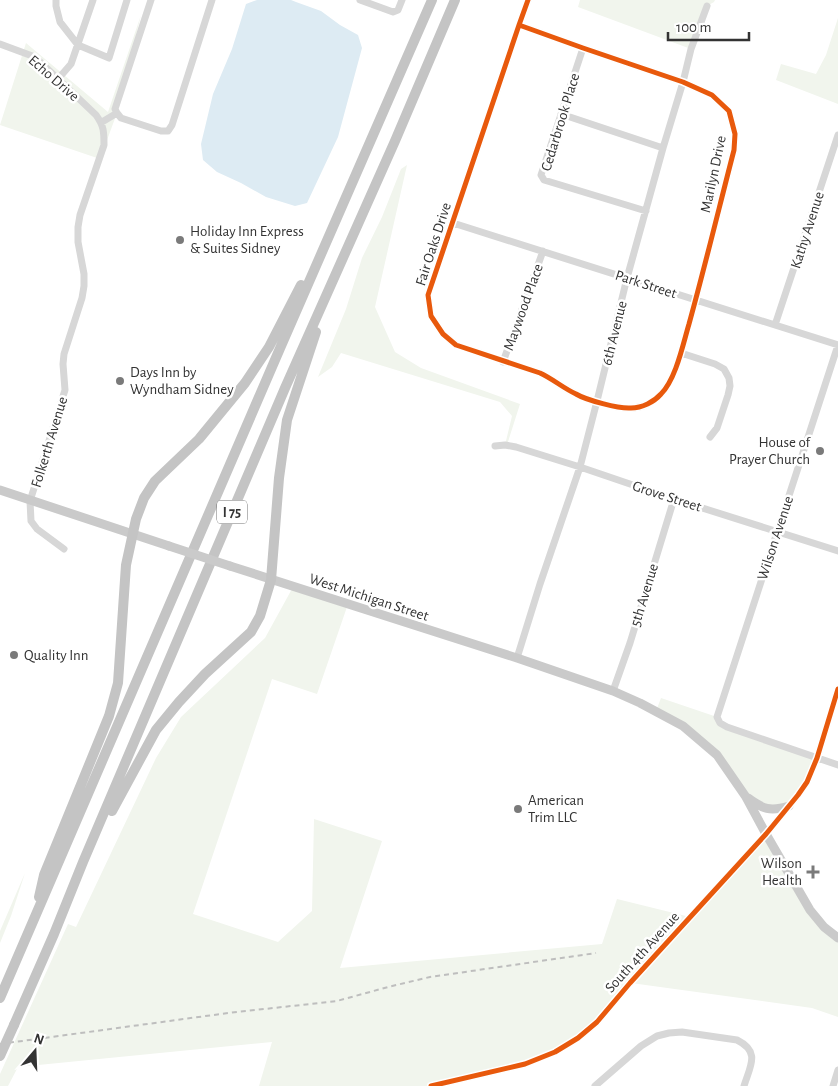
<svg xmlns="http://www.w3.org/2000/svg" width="838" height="1086" viewBox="0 0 838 1086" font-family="'Alegreya Sans',sans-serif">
	<rect width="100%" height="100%" fill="#fff"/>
	<path fill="#f1f5ed" d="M 580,0 L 715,0 L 714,2 L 707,6 L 691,49 L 578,7 Z
		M 141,15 L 117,113 L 100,159 L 0,125 L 26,43 L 108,112 Z
		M 838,18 L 838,104 L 776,80 L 781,64 L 816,74 L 826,55 Z
		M 407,165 L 375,307 L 395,352 L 421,368 L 520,404 L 507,445 L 505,445 L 512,416 L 500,402 L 341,353 L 332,367 L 318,377 L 346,309 L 362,258 L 382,217 L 401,169 Z
		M 293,587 L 348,604 L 317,694 L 272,679 L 193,914 L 278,942 L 312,911 L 314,819 L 382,841 L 340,968 L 602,944 L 617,899 L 690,917 L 766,834 L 810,910 L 838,938 L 838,1017 L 812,1008 L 631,983 L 578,1038 L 525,1064 L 431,1086 L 259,1086 L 272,1042 L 18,1067 L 8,1086 L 0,1086 L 0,1074 L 68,924 L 76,927 L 156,758 L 181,717 L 265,638 Z
		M 661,698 L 717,717 L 720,723 L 817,758 L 807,782 L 789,806 L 759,806 L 717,755 L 656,711 Z
		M 25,873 L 11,916 L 0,943 L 0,931 Z"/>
	<path fill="#ddebf3" d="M 257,0 L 291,0 L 296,2 L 321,11 L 340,25 L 358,35 L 362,48 L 338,137 L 307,203 L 295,206 L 266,197 L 241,183 L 217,172 L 203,160 L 201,144 L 213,94 L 232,49 L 246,4 Z"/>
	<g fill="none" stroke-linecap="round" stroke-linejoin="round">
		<path stroke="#d7d7d7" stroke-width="7" d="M 56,0 L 56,6 L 60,22 L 78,45 L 109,58 L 127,0
			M 151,0 L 115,109 L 117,113 L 121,118 L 161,131 L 168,131 L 172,125 L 212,0
			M 360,0 L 393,12 L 398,10 L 402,0
			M 519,25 L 583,48 L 683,82 L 712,95 L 729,111 L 735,134 L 734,150 C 719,208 705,266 689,324 C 683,344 676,379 661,394 C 654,402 642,408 631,408 C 619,409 586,400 576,394 C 563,388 553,379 540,373 L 456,345 L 443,334 L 431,316 L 428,295 L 519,25 L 528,0
			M 0,44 L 35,57 L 96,115 C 104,126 104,132 104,145 L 80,215 L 78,227 L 78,242 L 84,274 L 84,286 L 82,298 L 64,354 L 63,364 L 65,390 L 30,501 L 31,521 L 37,529 L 64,549
			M 583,48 L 541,175 L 544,180 L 646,211
			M 58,79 L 71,64 L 93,0
			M 561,114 L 663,148
			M 102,122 L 117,113
			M 453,223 L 838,345
			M 775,325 L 838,135
			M 838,345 L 717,717 L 720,723 L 727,727 L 838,765
			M 681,353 L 715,364 L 724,369 L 729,378 L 730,386 L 728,395 L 717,428 L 710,437
			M 503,362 L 543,251
			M 495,446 L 505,445 L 516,447 L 580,467 L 674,499 L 838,551
			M 517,658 L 540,584 L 580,467 L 597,401 L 627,278 L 663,148 L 683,82 L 691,49 L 707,6
			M 613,691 L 630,643 L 674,499
			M 431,1086 L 525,1064 L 555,1052 L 578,1038 L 597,1022 L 630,983 L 766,834 L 798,795 L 807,782 L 817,758 L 838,689
			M 595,1086 L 641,1046 L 657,1036 L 669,1033 L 682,1032 L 737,1040 C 761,1052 750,1066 744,1086
			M 833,1086 L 838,1070"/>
		<path stroke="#cacaca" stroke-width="9" d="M 0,490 L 169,546
			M 230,566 L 517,658 L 613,691 L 640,703 L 683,726 L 717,755 L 746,797 L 766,834 L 810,910 L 824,927 L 838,938
			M 748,798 C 763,809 770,812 789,806"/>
		<path stroke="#c4c4c4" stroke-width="10" d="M 112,811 L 156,730 L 179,702 L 205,674 L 251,632 L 260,616 L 271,580 L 279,478 L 287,420 L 316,332
			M 39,897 L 44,875 L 60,836 L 109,716 L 118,683 L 126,565 L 136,519 L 144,498 L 155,481 L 199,439 L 245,383 L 269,347 L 301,285
			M 0,998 L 281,346 L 432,0
			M 14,1025 L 54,934 L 83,862 L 285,388 L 395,141 L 455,0"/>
		<path stroke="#bebebe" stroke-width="2" stroke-dasharray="5 4" stroke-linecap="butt" d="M 0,1044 L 228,1013 L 337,1001 L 388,987 L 430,977 L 596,953"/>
		<path stroke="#cacaca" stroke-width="9" d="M 169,546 L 230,566"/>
		<path stroke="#c4c4c4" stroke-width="10" d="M 0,1056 L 14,1025"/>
		<defs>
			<path id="cycleway" d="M 519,25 L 583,48 L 683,82 L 712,95 L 729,111 L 735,134 L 734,150 C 719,208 705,266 689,324 C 683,344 676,379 661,394 C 654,402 642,408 631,408 C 619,409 586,400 576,394 C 563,388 553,379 540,373 L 456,345 L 443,334 L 431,316 L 428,295 L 519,25 L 528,0
				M 431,1086 L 525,1064 L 555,1052 L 578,1038 L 597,1022 L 630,983 L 766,834 L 798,795 L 807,782 L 817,758 L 838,689"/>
		</defs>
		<use href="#cycleway" stroke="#fff" stroke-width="8"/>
		<use href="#cycleway" stroke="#e8590c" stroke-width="5"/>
	</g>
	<g fill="#7a7a7a" stroke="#fff" stroke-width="2">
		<circle cx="180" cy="240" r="5"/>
		<circle cx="120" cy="381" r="5"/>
		<circle cx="820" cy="451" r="5"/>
		<circle cx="14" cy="655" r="5"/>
		<circle cx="518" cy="809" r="5"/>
		<path d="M810.5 864.5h5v5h5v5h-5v5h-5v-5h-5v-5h5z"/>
	</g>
	<g text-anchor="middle" stroke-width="5" stroke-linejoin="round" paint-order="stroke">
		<rect fill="#fff" stroke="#707070" stroke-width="1" x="217" y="500.5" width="30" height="23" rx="4"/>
		<g font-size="14" font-weight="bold" fill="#333">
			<text x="232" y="517">I 75</text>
		</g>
		<g font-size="15" fill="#333" stroke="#fff">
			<text transform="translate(54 78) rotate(41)" y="5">Echo Drive</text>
			<text transform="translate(560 122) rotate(-73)" y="5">Cedarbrook Place</text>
			<text transform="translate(713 174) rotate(-78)" y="5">Marilyn Drive</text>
			<text transform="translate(807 230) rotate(-72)" y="5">Kathy Avenue</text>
			<text transform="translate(433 244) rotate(-72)" y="5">Fair Oaks Drive</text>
			<text transform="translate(646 284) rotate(18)" y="5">Park Street</text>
			<text transform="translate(523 307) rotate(-70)" y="5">Maywood Place</text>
			<text transform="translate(614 333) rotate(-76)" y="5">6th Avenue</text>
			<text transform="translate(49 442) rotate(-73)" y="5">Folkerth Avenue</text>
			<text transform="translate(667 496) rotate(18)" y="5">Grove Street</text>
			<text transform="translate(775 538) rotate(-72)" y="5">Wilson Avenue</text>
			<text transform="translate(644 595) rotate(-73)" y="5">5th Avenue</text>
			<text transform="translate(369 597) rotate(18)" y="5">West Michigan Street</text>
			<text transform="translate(642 952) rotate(-48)" y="5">South 4th Avenue</text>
		</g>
		<g font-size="15" fill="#333" stroke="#fff" text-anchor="start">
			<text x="190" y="236">Holiday Inn Express<tspan x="190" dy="17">&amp; Suites Sidney</tspan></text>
			<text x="130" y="377">Days Inn by<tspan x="130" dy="17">Wyndham Sidney</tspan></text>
			<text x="810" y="447" text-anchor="end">House of<tspan x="810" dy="17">Prayer Church</tspan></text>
			<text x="24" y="660">Quality Inn</text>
			<text x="528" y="805">American<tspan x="528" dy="17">Trim LLC</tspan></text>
			<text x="802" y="868" text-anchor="end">Wilson<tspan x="802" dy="17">Health</tspan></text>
		</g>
	</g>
	<g transform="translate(35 1051) rotate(19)" stroke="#ffffff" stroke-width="4" paint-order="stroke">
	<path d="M0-4L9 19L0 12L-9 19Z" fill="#333333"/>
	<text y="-8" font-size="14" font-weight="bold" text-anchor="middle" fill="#333333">N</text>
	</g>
	<path d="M668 32v8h81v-8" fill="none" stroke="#333333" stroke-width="2.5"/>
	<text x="676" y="32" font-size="15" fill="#333333" stroke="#ffffff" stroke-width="4" paint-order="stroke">100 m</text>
</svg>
